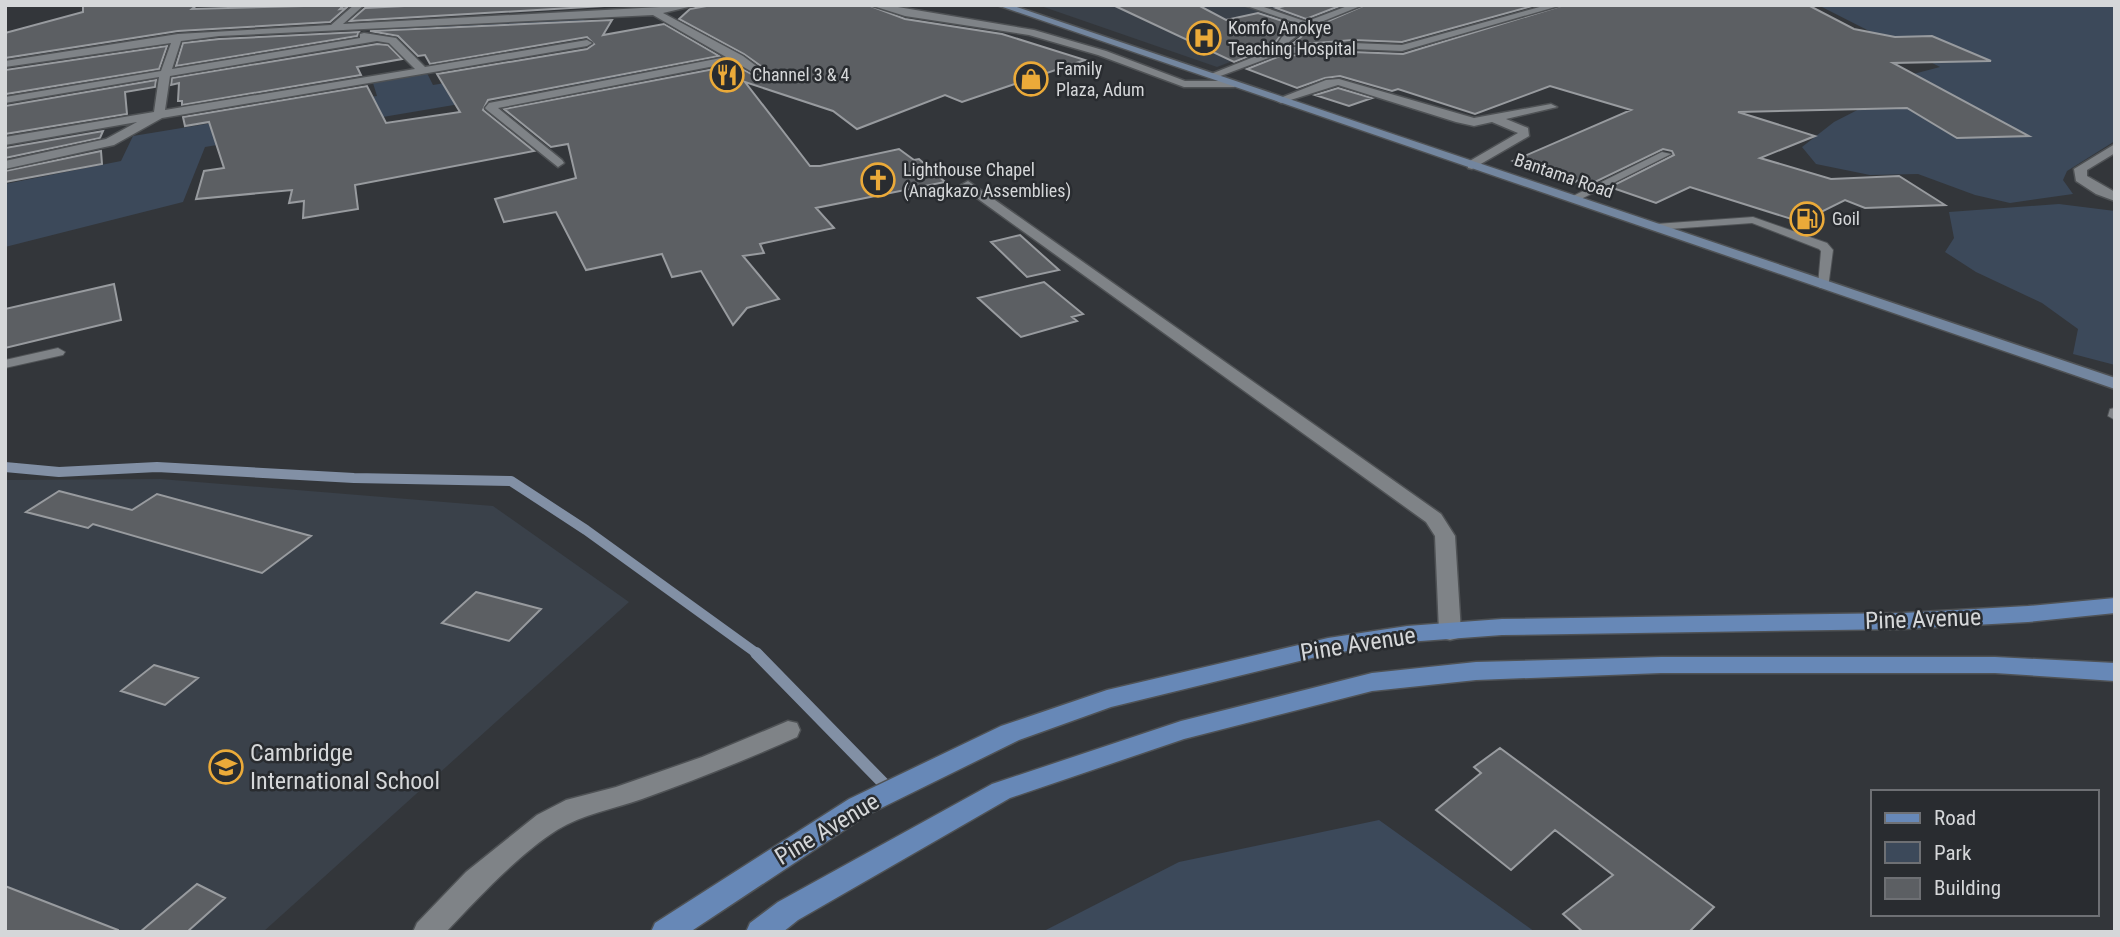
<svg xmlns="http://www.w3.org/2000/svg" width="2120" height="937" viewBox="0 0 2120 937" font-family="'Roboto Condensed',sans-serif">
	<rect width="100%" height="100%" fill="#33363a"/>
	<path fill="#3a414a" d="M 1038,5 L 1347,5 L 1293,25 L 1259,51 L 1217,67 Z
		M 160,479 L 493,506 L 629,602 L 263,932 L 5,932 L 5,480 Z"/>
	<path fill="#3c495a" d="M 1818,5 L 2115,5 L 2115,141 L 2067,171 L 2063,180 L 2073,194 L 2010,203 L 1975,195 L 1918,174 L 1870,175 L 1816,164 L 1802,147 L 1834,122 L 1875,101 L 1875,84 L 1940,67 Z
		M 583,19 L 593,29 L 402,37 L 374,29 Z
		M 609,56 L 631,75 L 205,147 L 183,202 L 5,247 L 5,184 L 121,161 L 133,136 L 377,96 L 373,83 L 427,73 L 433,85 Z
		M 2059,204 L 2115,211 L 2115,365 L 2073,354 L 2078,329 L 2042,303 L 1976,272 L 1945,252 L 1954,238 L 1949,212 Z
		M 1379,820 L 1535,932 L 1042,932 L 1179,862 Z"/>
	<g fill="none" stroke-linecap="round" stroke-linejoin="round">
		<path stroke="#8290a5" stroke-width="10" d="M 5,467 L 59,472 L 157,467 L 354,478 L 511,481 L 586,530 L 759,655"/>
		<path stroke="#8290a5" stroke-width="12" d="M 756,653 L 887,787"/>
	</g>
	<path fill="#5c5f63" stroke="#989b9f" stroke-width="2" d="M 83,5 L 197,5 L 192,9 L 344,5 L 340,9 L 346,8 L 330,22 L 178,31 L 5,58 L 5,33 L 83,12 Z
		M 424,5 L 621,5 L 350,21 L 365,8 Z
		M 712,5 L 868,5 L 905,19 L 1002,34 L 1085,60 L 962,102 L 945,95 L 857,129 L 833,111 L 745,82 L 810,166 L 820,166 L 899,149 L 914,160 L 919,159 L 945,182 L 816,208 L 834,228 L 760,244 L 764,253 L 743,256 L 779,299 L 747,308 L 733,325 L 701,271 L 672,277 L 662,254 L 586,270 L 556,212 L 504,222 L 495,199 L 576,178 L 568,144 L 551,147 L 504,109 L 735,65 L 753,75 L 765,72 L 765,69 L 744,54 L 679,19 L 690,9 Z
		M 1113,5 L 1198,5 L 1226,20 L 1258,13 L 1295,25 L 1281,35 L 1272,47 L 1234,62 Z
		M 1289,5 L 1342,5 L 1306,19 L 1276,8 Z
		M 1365,5 L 1536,5 L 1402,42 L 1353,40 L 1291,45 L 1312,28 Z
		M 1564,5 L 1808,5 L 1854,29 L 1895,37 L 1932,36 L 1991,61 L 1893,63 L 2029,136 L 1957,138 L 1907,108 L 1738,112 L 1815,136 L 1760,158 L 1831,179 L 1899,176 L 1945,205 L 1865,208 L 1845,200 L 1801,222 L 1690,187 L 1656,203 L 1610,187 L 1674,155 L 1672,151 L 1663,149 L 1595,182 L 1583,178 L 1575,182 L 1513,161 L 1631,110 L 1550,86 L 1475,114 L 1398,89 L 1392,91 L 1340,76 L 1325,78 L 1297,88 L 1247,69 L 1280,56 L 1353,52 L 1403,54 Z
		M 612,20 L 603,35 L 664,24 L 719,56 L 488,100 L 483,110 L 534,151 L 355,185 L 358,209 L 303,218 L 304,201 L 289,203 L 292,190 L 196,199 L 204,171 L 224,168 L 209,122 L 185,126 L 183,117 L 367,86 L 386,123 L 460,112 L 437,74 L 587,49 L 594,44 L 587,37 L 430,64 L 425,55 L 418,56 L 398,36 L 370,31 Z
		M 359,32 L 357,36 L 176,66 L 183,43 L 219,39 Z
		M 377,44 L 388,45 L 402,59 L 357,67 L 361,75 L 182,105 L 182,101 L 178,101 L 179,83 L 171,85 L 172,78 Z
		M 167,46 L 159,69 L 6,94 L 5,70 Z
		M 156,80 L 155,87 L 125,92 L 127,114 L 5,134 L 5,106 Z
		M 1338,88 L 1372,98 L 1349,106 L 1315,95 Z
		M 103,131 L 100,138 L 5,158 L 5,148 Z
		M 101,151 L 102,164 L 5,182 L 5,171 Z
		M 1020,235 L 1059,270 L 1027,277 L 991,242 Z
		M 1044,282 L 1083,314 L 1072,317 L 1077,321 L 1021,337 L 978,298 Z
		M 114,284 L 121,320 L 5,348 L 5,309 Z
		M 59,491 L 132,510 L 157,494 L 311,536 L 262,573 L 93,524 L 88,528 L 26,512 Z
		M 476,592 L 541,609 L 509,641 L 442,623 Z
		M 154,665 L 198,678 L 165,705 L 121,691 Z
		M 1500,748 L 1558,791 L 1714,907 L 1689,932 L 1583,932 L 1563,914 L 1613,875 L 1555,830 L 1511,870 L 1436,810 L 1481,773 L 1474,767 Z
		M 197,884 L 225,898 L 187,932 L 140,932 Z
		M 5,886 L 118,930 L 118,932 L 5,932 Z"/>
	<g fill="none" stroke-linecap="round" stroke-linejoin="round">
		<defs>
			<path id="service" d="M 1662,152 L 1671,154 L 1577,201 L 1567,199 Z
				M 1753,217 L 1827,243 L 1833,250 L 1828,288 L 1820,288 L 1818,285 L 1821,251 L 1819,249 L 1752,223 L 1656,230 L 1650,227 L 1656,224 Z
				M 58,348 L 65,352 L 63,355 L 5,368 L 5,360 Z
				M 2115,408 L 2115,420 L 2108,416 L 2110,409 Z"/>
			<path id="minor" d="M 354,5 L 364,5 L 343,24 L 697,5 L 663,13 L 743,56 L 763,71 L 754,73 L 735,62 L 498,108 L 562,160 L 564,163 L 558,167 L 487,110 L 485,108 L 489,103 L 726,57 L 653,15 L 219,36 L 181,41 L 172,69 L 360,38 L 360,34 L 364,33 L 396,38 L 425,67 L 587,40 L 592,43 L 587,46 L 162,118 L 114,145 L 5,169 L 5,161 L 106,139 L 137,122 L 5,145 L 5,137 L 154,112 L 159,77 L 5,103 L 5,97 L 161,71 L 171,43 L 5,67 L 5,61 L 178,34 L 331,25 ZM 377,41 L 389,43 L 415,69 L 165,110 L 170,76 Z
				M 870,5 L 886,5 L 1034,30 L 1106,51 L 1185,81 L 1234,81 L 1239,84 L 1234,87 L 1184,87 L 1098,55 L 1029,35 L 905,16 Z
				M 1244,5 L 1258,5 L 1313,24 L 1305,26 Z
				M 1547,5 L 1562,5 L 1402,51 L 1353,49 L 1278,54 L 1273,51 L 1278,48 L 1353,43 L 1402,45 Z
				M 1339,79 L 1474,118 L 1551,104 L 1557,107 L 1506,119 L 1528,128 L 1529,136 L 1472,169 L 1468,168 L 1468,162 L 1518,133 L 1492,122 L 1474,126 L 1456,122 L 1338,85 L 1281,103 L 1275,100 L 1326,80 Z
				M 2115,144 L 2115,153 L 2087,170 L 2087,176 L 2115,192 L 2115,201 L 2096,194 L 2076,181 L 2074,169 Z
				M 968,181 L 1441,514 L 1455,536 L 1461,632 L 1458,638 L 1450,640 L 1442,638 L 1439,632 L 1435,536 L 1426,522 L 963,188 L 961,185 Z
				M 788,721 L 797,723 L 800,730 L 797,737 C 746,760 695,780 642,799 C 614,809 583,814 557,830 C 519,854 477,899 446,932 L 413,932 L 417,923 L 466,872 L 537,815 L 566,800 L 616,787 L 702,757 Z"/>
			<path id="tertiary" d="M 1350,5 L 1363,5 L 1311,26 L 1290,41 L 1282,53 L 1215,78 L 1206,76 L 1274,49 L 1282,37 L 1305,22 Z"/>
			<path id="secondary" d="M 997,5 L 1011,5 L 2115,378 L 2115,389 Z"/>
			<path id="primary" d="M 2115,598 L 2115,613 L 2028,622 L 1903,629 L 1502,635 L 1407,642 L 1328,654 L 1111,707 L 1019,740 L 867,815 L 690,932 L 651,932 L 655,923 L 849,799 L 1001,726 L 1107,690 L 1328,638 L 1407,626 L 1502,619 L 1903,613 L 2028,606 Z
				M 1661,657 L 1995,657 L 2115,663 L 2115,681 L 1995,673 L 1661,673 L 1476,680 L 1372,691 L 1184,739 L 1010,798 L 798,920 L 783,932 L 746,932 L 750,923 L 778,902 L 992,784 L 1181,721 L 1372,673 L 1476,662 Z"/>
		</defs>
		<use href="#service" stroke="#4f5255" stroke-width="2"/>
		<use href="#minor" stroke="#4f5255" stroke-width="3"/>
		<use href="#tertiary" stroke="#4f5255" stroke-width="3"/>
		<use href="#secondary" stroke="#4f5255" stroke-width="3"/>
		<use href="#primary" stroke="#4f5255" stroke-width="3"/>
		<use href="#service" fill="#7f8387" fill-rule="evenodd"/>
		<use href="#minor" fill="#7f8387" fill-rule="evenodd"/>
		<use href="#tertiary" fill="#7f8387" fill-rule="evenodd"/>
		<use href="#secondary" fill="#73869f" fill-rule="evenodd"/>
		<use href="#primary" fill="#6788b7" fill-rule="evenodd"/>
	</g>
	<defs>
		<symbol id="hospital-ring" viewBox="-11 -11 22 22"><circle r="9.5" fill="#292c30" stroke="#ebaa39" stroke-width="1.5"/><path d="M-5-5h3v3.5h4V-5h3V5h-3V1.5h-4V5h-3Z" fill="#ebaa39"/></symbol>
		<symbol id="restaurant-ring" viewBox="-11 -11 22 22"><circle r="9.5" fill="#292c30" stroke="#ebaa39" stroke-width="1.5"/><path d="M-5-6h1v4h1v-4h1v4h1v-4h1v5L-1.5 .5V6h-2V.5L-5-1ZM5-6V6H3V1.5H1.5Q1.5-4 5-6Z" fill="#ebaa39"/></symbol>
		<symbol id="shop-ring" viewBox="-11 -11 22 22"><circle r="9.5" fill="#292c30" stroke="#ebaa39" stroke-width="1.5"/><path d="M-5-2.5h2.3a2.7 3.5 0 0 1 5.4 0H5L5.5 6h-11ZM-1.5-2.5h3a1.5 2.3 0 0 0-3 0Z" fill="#ebaa39"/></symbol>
		<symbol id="church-ring" viewBox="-11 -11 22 22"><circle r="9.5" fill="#292c30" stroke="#ebaa39" stroke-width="1.5"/><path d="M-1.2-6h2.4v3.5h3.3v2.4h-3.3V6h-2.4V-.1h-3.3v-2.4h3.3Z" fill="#ebaa39"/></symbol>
		<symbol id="fuel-ring" viewBox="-11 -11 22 22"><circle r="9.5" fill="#292c30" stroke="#ebaa39" stroke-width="1.5"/><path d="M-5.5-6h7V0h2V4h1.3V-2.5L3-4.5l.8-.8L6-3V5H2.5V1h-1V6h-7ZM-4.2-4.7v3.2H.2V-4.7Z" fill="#ebaa39"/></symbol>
		<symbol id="school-ring" viewBox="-11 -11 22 22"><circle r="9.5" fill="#292c30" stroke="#ebaa39" stroke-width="1.5"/><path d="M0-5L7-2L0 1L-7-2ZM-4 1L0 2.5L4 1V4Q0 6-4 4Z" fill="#ebaa39"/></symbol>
	</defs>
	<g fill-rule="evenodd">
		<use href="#hospital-ring" x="1185" y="19" width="38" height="38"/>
		<use href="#restaurant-ring" x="708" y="56" width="38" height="38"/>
		<use href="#shop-ring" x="1012" y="60" width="38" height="38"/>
		<use href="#church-ring" x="859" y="161" width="38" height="38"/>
		<use href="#fuel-ring" x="1788" y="200" width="38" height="38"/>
		<use href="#school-ring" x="207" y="748" width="38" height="38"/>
	</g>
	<g text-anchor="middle" stroke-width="5" stroke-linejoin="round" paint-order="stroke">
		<g font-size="18" fill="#d5d7d9" stroke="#292c30" text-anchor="start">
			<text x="1228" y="34">Komfo Anokye<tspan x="1228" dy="21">Teaching Hospital</tspan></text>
			<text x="1056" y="75">Family<tspan x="1056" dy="21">Plaza, Adum</tspan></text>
			<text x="752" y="81">Channel 3 &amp; 4</text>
			<text x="903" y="176">Lighthouse Chapel<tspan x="903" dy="21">(Anagkazo Assemblies)</tspan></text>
			<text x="1832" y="225">Goil</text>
		</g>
		<g font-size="18" fill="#d5d7d9" stroke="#292c30">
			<text transform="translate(1564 176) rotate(19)" y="6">Bantama Road</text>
		</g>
		<g font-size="24" fill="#d5d7d9" stroke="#292c30">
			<text transform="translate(1923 619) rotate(-2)" y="8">Pine Avenue</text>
			<text transform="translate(1358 644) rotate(-9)" y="8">Pine Avenue</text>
			<text transform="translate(827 829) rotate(-31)" y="8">Pine Avenue</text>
		</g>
		<g font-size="24" fill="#d5d7d9" stroke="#292c30" text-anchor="start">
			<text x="250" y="761">Cambridge<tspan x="250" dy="28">International School</tspan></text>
		</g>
	</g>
	<rect width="2120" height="937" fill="none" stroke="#d5d7d9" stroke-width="14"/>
	<rect x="1871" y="790" width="228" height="126" fill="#292c30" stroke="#6e7074" stroke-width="2"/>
	<rect x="1885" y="813" width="35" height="10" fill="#6788b7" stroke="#6e7074" stroke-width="2"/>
	<text x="1934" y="825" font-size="21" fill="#d5d7d9">Road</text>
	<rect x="1885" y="842" width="35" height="21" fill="#3c495a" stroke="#6e7074" stroke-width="2"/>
	<text x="1934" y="860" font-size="21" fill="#d5d7d9">Park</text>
	<rect x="1885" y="878" width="35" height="21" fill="#5c5f63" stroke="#6e7074" stroke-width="2"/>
	<text x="1934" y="895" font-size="21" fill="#d5d7d9">Building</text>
</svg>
